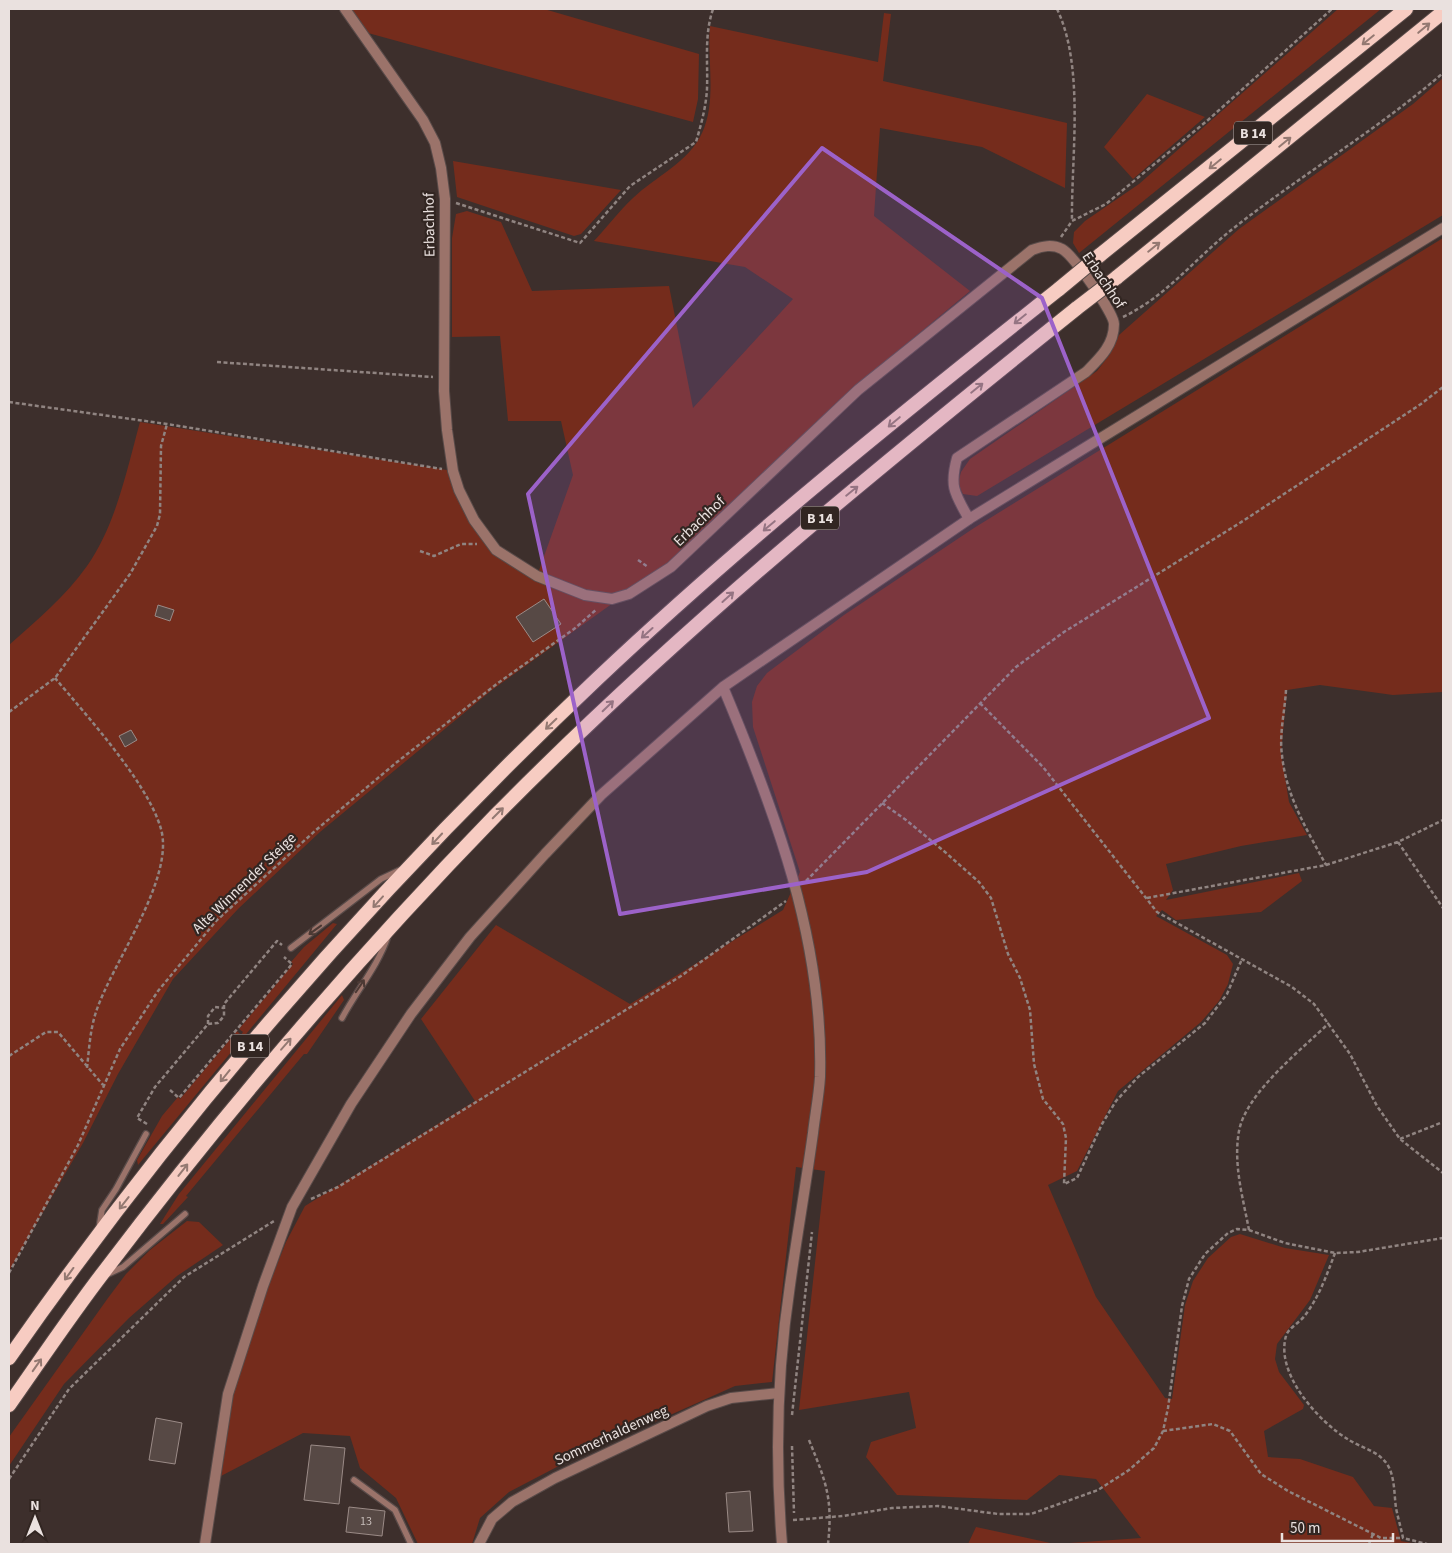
<svg xmlns="http://www.w3.org/2000/svg" width="1452" height="1553" viewBox="0 0 1452 1553" font-family="'Source Sans 3',sans-serif">
	<rect width="100%" height="100%" fill="#3d2f2c"/>
	<path fill="#752c1c" d="M 351,9 L 544,9 L 699,54 L 698,99 L 693,122 L 368,33 Z
		M 1338,9 L 1381,9 L 1079,253 L 1073,243 L 1074,232 L 1085,221 L 1139,184 Z
		M 884,13 L 891,14 L 883,81 L 1067,123 L 1065,188 L 982,147 L 880,128 L 874,216 L 970,291 L 858,384 L 670,562 L 492,690 L 320,832 L 238,909 L 173,979 L 118,1074 L 83,1143 L 9,1271 L 9,645 C 37,620 65,597 87,566 C 116,525 127,469 140,422 L 453,471 L 491,543 L 537,576 L 573,475 L 561,421 L 508,421 L 500,336 L 452,337 L 452,238 L 456,214 L 467,211 L 501,222 L 532,291 L 669,286 L 693,408 L 793,299 L 745,267 L 594,241 C 607,227 619,211 633,198 C 655,177 689,162 702,133 C 717,101 707,61 710,26 L 878,62 Z
		M 1443,78 L 1443,215 L 977,496 L 963,494 L 958,484 L 961,472 L 970,459 L 1097,371 L 1110,354 L 1119,335 L 1239,229 L 1413,104 Z
		M 1147,94 L 1205,117 L 1133,179 L 1104,147 Z
		M 453,161 L 621,190 L 581,234 L 574,236 L 457,197 Z
		M 1443,238 L 1443,692 L 1393,695 L 1320,685 L 1287,690 L 1281,753 L 1289,802 L 1307,835 L 1241,846 L 1166,864 L 1173,890 L 1166,900 L 1299,873 L 1302,881 L 1261,912 L 1176,920 L 1162,910 L 1156,916 L 1227,955 L 1233,964 L 1228,984 L 1219,1001 L 1201,1022 L 1118,1091 L 1077,1171 L 1048,1185 L 1096,1297 L 1165,1398 L 1172,1399 L 1185,1305 L 1193,1281 L 1208,1258 L 1231,1237 L 1240,1234 L 1285,1248 L 1329,1255 L 1310,1300 L 1277,1344 L 1275,1359 L 1279,1372 L 1304,1405 L 1303,1409 L 1264,1431 L 1268,1457 L 1300,1459 L 1353,1477 L 1374,1506 L 1392,1508 L 1401,1541 L 1417,1544 L 968,1544 L 976,1527 L 1055,1544 L 1141,1538 L 1096,1479 L 1059,1475 L 1027,1500 L 897,1495 L 866,1457 L 871,1442 L 916,1428 L 909,1392 L 799,1410 L 825,1171 L 796,1167 L 772,1382 L 735,1386 L 574,1458 L 509,1492 L 480,1518 L 472,1544 L 418,1544 L 396,1498 L 360,1468 L 350,1436 L 303,1433 L 221,1476 L 234,1387 L 270,1282 L 286,1242 L 305,1206 L 475,1101 L 421,1019 L 496,925 L 630,1004 L 783,910 L 800,872 L 753,727 L 752,702 L 757,686 L 767,673 L 844,615 L 974,528 Z
		M 333,923 L 337,924 L 138,1165 L 137,1160 L 162,1116 L 178,1097 L 180,1099 L 237,1031 L 241,1035 L 243,1032 L 239,1029 L 293,964 L 291,962 L 304,947 Z
		M 342,995 L 344,1000 L 307,1054 L 304,1054 L 186,1196 L 188,1197 L 163,1224 L 160,1224 L 179,1194 Z
		M 187,1221 L 199,1222 L 223,1245 L 177,1276 L 129,1318 L 64,1384 L 9,1466 L 9,1437 L 108,1298 L 126,1274 L 150,1250 Z"/>
	<path fill="#574945" stroke="#9b8b87" d="M 544,599 L 561,624 L 533,642 L 516,617 Z
		M 158,605 L 174,610 L 170,621 L 155,616 Z
		M 131,730 L 137,740 L 125,747 L 119,736 Z
		M 156,1418 L 182,1423 L 175,1464 L 149,1460 Z
		M 311,1445 L 345,1448 L 339,1504 L 304,1500 Z
		M 750,1491 L 753,1531 L 729,1532 L 726,1493 Z
		M 349,1507 L 385,1511 L 382,1536 L 346,1532 Z"/>
	<g fill="none" stroke-linecap="round" stroke-linejoin="round">
		<defs>
			<path id="service" d="M 291,948 L 381,879 L 400,870
				M 342,1018 C 357,990 378,966 388,936
				M 99,1229 L 102,1210 L 116,1189 L 146,1134
				M 106,1275 L 123,1267 L 185,1214
				M 354,1480 L 395,1510 L 411,1544"/>
			<path id="minor" d="M 345,9 L 423,120 L 435,143 L 441,168 L 445,199 L 444,391 L 447,430 L 453,471 L 459,490 L 474,520 L 496,550 L 537,576 L 585,595 L 612,599 L 629,594 L 671,567 L 858,390 L 1032,250 C 1043,246 1052,244 1062,249 C 1073,255 1114,313 1114,324 C 1114,345 1100,358 1086,372 L 957,458 C 949,487 955,494 969,519
				M 479,1544 L 492,1519 L 512,1502 L 555,1478 L 707,1406 L 731,1398 L 779,1393"/>
			<path id="tertiary" d="M 723,687 C 775,811 824,941 820,1077 C 819,1095 815,1115 813,1133 C 806,1184 797,1235 790,1285 C 777,1371 775,1458 782,1544
				M 205,1544 L 228,1394 L 263,1286 L 292,1207 L 351,1104 L 411,1014 L 470,937 L 545,854 L 601,795 L 723,687 L 969,519 L 1443,228"/>
			<path id="trunk" d="M 1100,255 L 1406,9
				M 1116,278 L 1443,12
				M 9,1358 C 180,1113 379,885 597,679 C 743,541 901,414 1059,289
				M 9,1405 C 40,1361 70,1316 103,1273 C 224,1113 355,960 495,816 C 676,632 876,469 1077,308"/>
		</defs>
		<use href="#service" stroke="#594b49" stroke-width="8"/>
		<use href="#minor" stroke="#594b49" stroke-width="12"/>
		<use href="#tertiary" stroke="#594b49" stroke-width="12"/>
		<use href="#trunk" stroke="#594b49" stroke-width="16"/>
		<path stroke="#908481" stroke-width="2.5" stroke-dasharray="4 2.5" stroke-linecap="butt" d="M 1057,9 C 1085,67 1071,158 1072,221
			M 456,203 L 580,243 L 630,186 L 696,142 C 701,125 706,107 707,89 C 708,61 704,36 713,9
			M 1061,237 L 1072,221 L 1106,204 L 1208,120 L 1332,9
			M 1123,317 C 1165,297 1194,260 1230,231 C 1299,176 1376,131 1443,73
			M 217,362 L 433,377
			M 9,402 L 167,424 L 442,469
			M 420,551 L 434,556 L 461,544 L 477,544
			M 638,560 L 648,567
			M 55,678 C 87,716 148,783 161,829 C 175,879 112,963 96,1012 C 90,1030 89,1050 87,1068
			M 1286,690 C 1285,710 1279,734 1282,755 C 1286,796 1307,830 1326,865
			M 980,703 L 1043,767 L 1157,912 L 1292,987 L 1314,1004 L 1350,1054 L 1377,1106 L 1400,1139 L 1443,1173
			M 9,712 L 55,678 L 130,574 L 157,526 L 160,514 L 161,446 L 167,424
			M 882,803 L 906,820 L 945,852 L 979,882 L 991,898 L 1008,954 L 1020,978 L 1030,1010 L 1034,1064 L 1043,1099 L 1063,1124 L 1066,1138 L 1064,1184 L 1077,1178 L 1102,1124 L 1116,1101 L 1138,1077 L 1205,1023 L 1227,994 L 1242,959
			M 1398,842 L 1443,908
			M 806,881 L 1016,667 L 1064,632 L 1243,521 L 1421,404 L 1443,387
			M 1147,898 L 1326,865 L 1398,842 L 1443,820
			M 208,1024 L 208,1016 L 215,1007 L 224,1008
			M 9,1056 L 46,1032 L 58,1032 L 103,1085
			M 170,1090 L 179,1098 L 292,964 L 284,957
			M 147,1124 L 137,1118 L 155,1087 L 208,1024 L 218,1023 L 224,1016 L 224,1004 L 277,941 L 282,945
			M 1400,1139 L 1443,1122
			M 311,1199 L 338,1187 L 681,976 L 786,901
			M 1249,1230 C 1243,1198 1233,1164 1239,1131 C 1246,1093 1301,1050 1329,1023
			M 1335,1253 C 1327,1274 1320,1295 1306,1314 C 1301,1322 1288,1328 1286,1336 C 1275,1374 1319,1422 1349,1440 C 1362,1448 1378,1451 1387,1464 C 1395,1476 1394,1494 1396,1508 C 1398,1518 1401,1528 1403,1538 L 1427,1544
			M 9,1273 L 78,1145 L 120,1049 L 158,991 L 217,920 L 316,830 L 397,762 L 498,683 L 574,629 L 597,609
			M 792,1415 L 812,1232
			M 1163,1431 L 1213,1424 L 1230,1431 L 1261,1474 L 1288,1491 L 1381,1538 L 1403,1538
			M 809,1440 C 826,1482 833,1498 828,1544
			M 792,1446 L 794,1513
			M 9,1479 L 69,1389 L 184,1277 L 274,1221
			M 793,1520 L 843,1516 L 892,1508 L 938,1506 L 998,1514 L 1031,1514 L 1098,1490 L 1129,1470 L 1154,1448 L 1163,1431 L 1168,1408 L 1182,1306 L 1189,1279 L 1205,1254 L 1228,1233 L 1237,1229 L 1249,1230 L 1285,1243 L 1335,1253 L 1358,1252 L 1443,1238
			M 1369,1544 L 1373,1534"/>
		<use href="#service" stroke="#9b736a" stroke-width="5.5"/>
		<use href="#minor" stroke="#9b736a" stroke-width="10"/>
		<use href="#tertiary" stroke="#9b736a" stroke-width="10"/>
		<use href="#trunk" stroke="#f7ccc2" stroke-width="14"/>
		<defs>
			<path id="trunk-bridge" d="M 1059,289 L 1100,255
				M 1077,308 L 1116,278"/>
		</defs>
		<use href="#trunk-bridge" stroke="#594b49" stroke-width="16" stroke-linecap="butt"/>
		<use href="#trunk-bridge" stroke="#f7ccc2" stroke-width="14"/>
	</g>
	<defs><path id="oneway-shaft" d="M-6 0H5M1.5-3L5.5 0L1.5 3" fill="none" stroke-width="1.6" stroke-linecap="round" stroke-linejoin="round" transform="scale(1.25)"/></defs>
	<g stroke="#947972">
		<use href="#oneway-shaft" transform="translate(1424 28) rotate(-40)"/>
		<use href="#oneway-shaft" transform="translate(1368 40) rotate(141)"/>
		<use href="#oneway-shaft" transform="translate(1285 142) rotate(-39)"/>
		<use href="#oneway-shaft" transform="translate(1215 164) rotate(141)"/>
		<use href="#oneway-shaft" transform="translate(1154 247) rotate(-39)"/>
		<use href="#oneway-shaft" transform="translate(1020 319) rotate(141)"/>
		<use href="#oneway-shaft" transform="translate(977 388) rotate(-39)"/>
		<use href="#oneway-shaft" transform="translate(894 422) rotate(140)"/>
		<use href="#oneway-shaft" transform="translate(852 491) rotate(-39)"/>
		<use href="#oneway-shaft" transform="translate(769 526) rotate(140)"/>
		<use href="#oneway-shaft" transform="translate(728 597) rotate(-42)"/>
		<use href="#oneway-shaft" transform="translate(647 633) rotate(138)"/>
		<use href="#oneway-shaft" transform="translate(608 706) rotate(-44)"/>
		<use href="#oneway-shaft" transform="translate(551 724) rotate(136)"/>
		<use href="#oneway-shaft" transform="translate(498 813) rotate(-45)"/>
		<use href="#oneway-shaft" transform="translate(437 839) rotate(133)"/>
		<use href="#oneway-shaft" transform="translate(378 902) rotate(132)"/>
		<use href="#oneway-shaft" transform="translate(286 1044) rotate(-49)"/>
		<use href="#oneway-shaft" transform="translate(225 1076) rotate(129)"/>
		<use href="#oneway-shaft" transform="translate(183 1170) rotate(-52)"/>
		<use href="#oneway-shaft" transform="translate(124 1203) rotate(128)"/>
		<use href="#oneway-shaft" transform="translate(69 1274) rotate(126)"/>
		<use href="#oneway-shaft" transform="translate(37 1365) rotate(-55)"/>
	</g>
	<g stroke="#4c3934">
		<use href="#oneway-shaft" transform="translate(315 930) rotate(144)"/>
		<use href="#oneway-shaft" transform="translate(360 986) rotate(-56)"/>
	</g>
	<path fill="#9c62c9" fill-opacity="0.2" stroke="#9c62c9" stroke-width="4" stroke-linejoin="round" d="M 822,148 L 1042,298 L 1209,718 L 867,872 L 620,914 L 528,494 Z"/>
	<g text-anchor="middle" stroke-width="4.5" stroke-linejoin="round" paint-order="stroke">
		<g font-size="12" fill="#c5bbb8">
			<text x="366" y="1525">13</text>
		</g>
		<g fill="#322622" stroke="#b3a9a6" stroke-width="1">
			<rect x="1234" y="121.5" width="38" height="23" rx="4"/>
			<rect x="801" y="506.5" width="38" height="23" rx="4"/>
			<rect x="231" y="1034.5" width="38" height="23" rx="4"/>
		</g>
		<g font-size="14" font-weight="bold" fill="#eae1df">
			<text x="1253" y="138">B 14</text>
			<text x="820" y="523">B 14</text>
			<text x="250" y="1051">B 14</text>
		</g>
		<g font-size="15" fill="#eae1df" stroke="#322622">
			<text transform="translate(429 225) rotate(-91)" y="5">Erbachhof</text>
			<text transform="translate(1104 280) rotate(56)" y="5">Erbachhof</text>
			<text transform="translate(699 521) rotate(-44)" y="5">Erbachhof</text>
			<text transform="translate(244 883) rotate(-44)" y="5">Alte Winnender Steige</text>
			<text transform="translate(611 1435) rotate(-25)" y="5">Sommerhaldenweg</text>
		</g>
	</g>
	<rect width="1452" height="1553" fill="none" stroke="#eae1df" stroke-width="20"/>
	<g transform="translate(35 1518)" stroke="#322622" stroke-width="4" paint-order="stroke">
	<path d="M0-4L9 19L0 12L-9 19Z" fill="#eae1df"/>
	<text y="-8" font-size="14" font-weight="bold" text-anchor="middle" fill="#eae1df">N</text>
	</g>
	<path d="M1282 1533v8h111v-8" fill="none" stroke="#eae1df" stroke-width="2.5"/>
	<text x="1290" y="1533" font-size="15" fill="#eae1df" stroke="#322622" stroke-width="4" paint-order="stroke">50 m</text>
</svg>
